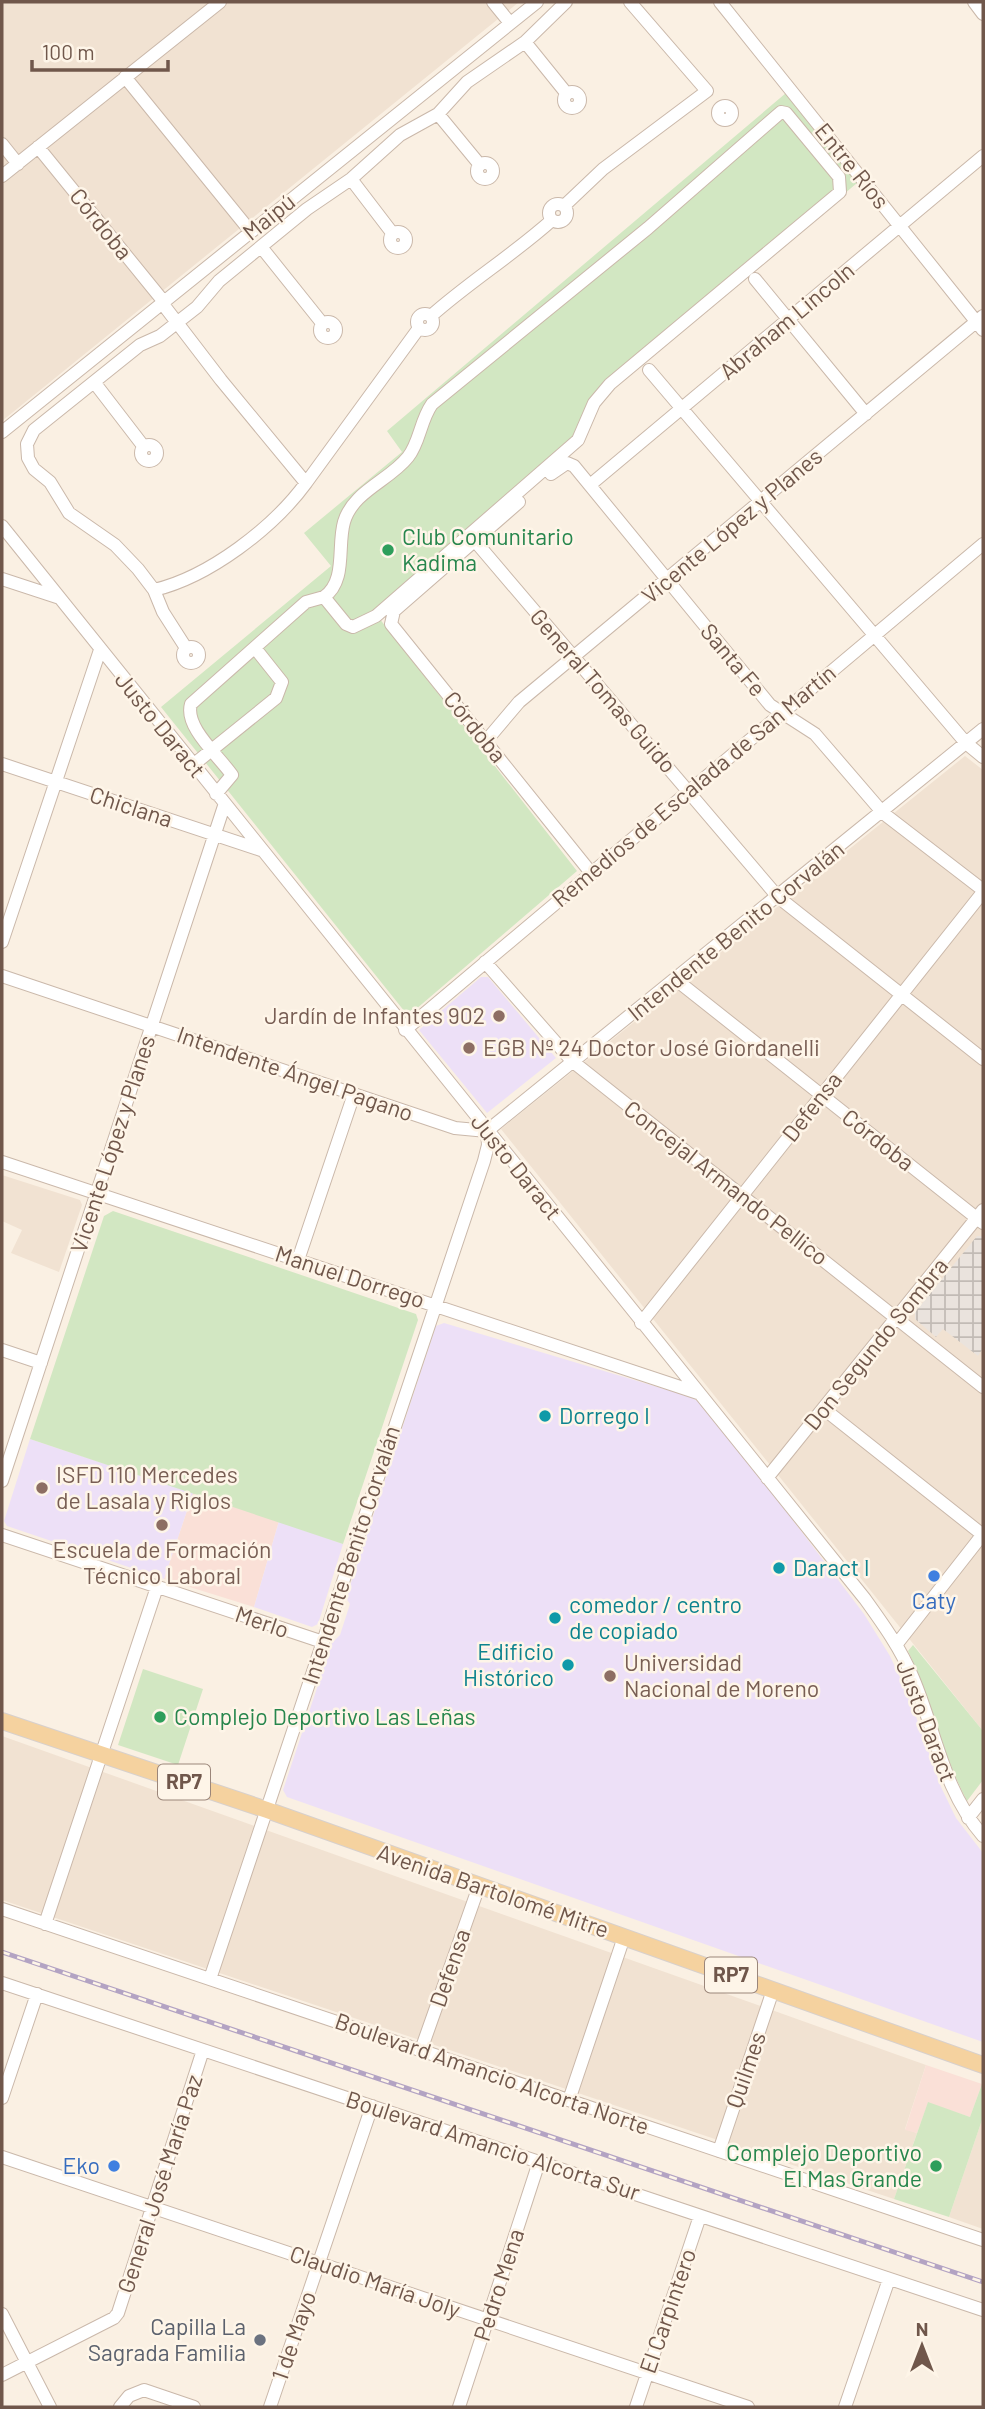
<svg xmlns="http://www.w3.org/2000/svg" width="985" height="2409" viewBox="0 0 985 2409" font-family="Barlow,sans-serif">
	<defs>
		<pattern id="industrial-grid" width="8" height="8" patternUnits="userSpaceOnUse" patternTransform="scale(1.75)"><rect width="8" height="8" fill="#eae3dd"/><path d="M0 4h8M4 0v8" fill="none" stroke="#c2bbb5"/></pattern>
	</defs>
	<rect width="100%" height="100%" fill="#faf0e3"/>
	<path fill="#f1e2d2" d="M 2,2 L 519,2 L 2,421 Z
		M 965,756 L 983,770 L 983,1731 L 501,1129 Z
		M 2,1175 L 80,1200 L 82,1205 L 59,1272 L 11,1253 L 22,1230 L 2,1221 Z
		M 2,1736 L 926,2065 L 905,2129 L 917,2133 L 894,2199 L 2,1900 Z
		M 983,2117 L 983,2229 L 949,2217 Z"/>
	<path fill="#fae0d7" d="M 193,1493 L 279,1521 L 254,1607 L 164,1579 Z
		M 926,2065 L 982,2084 L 970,2117 L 928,2103 L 917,2133 L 905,2130 Z"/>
	<path fill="url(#industrial-grid)" d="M 977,1236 L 983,1236 L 983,1348 L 978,1356 L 943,1329 L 936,1337 L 915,1319 L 915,1312 Z"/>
	<path fill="#ede0f7" d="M 481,977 L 488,977 L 556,1058 L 487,1113 L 419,1030 Z
		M 444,1323 L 691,1397 L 707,1407 L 864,1614 L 890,1656 L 909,1697 L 941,1787 L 956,1818 L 983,1853 L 983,2042 L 287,1797 L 283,1790 L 332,1643 L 340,1635 L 350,1604 L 346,1598 L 436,1326 Z
		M 30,1439 L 193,1493 L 164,1579 L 7,1526 L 4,1521 Z
		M 279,1521 L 343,1544 L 318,1624 L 312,1627 L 254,1607 Z"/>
	<path fill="#d2e7c2" d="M 786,93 L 857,183 L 597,403 L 579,445 L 379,618 L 577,871 L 415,1010 L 405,1012 L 161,707 L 331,566 L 304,533 L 402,452 L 387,431 Z
		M 113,1211 L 416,1314 L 418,1320 L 343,1544 L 30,1439 L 104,1216 Z
		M 913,1645 L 983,1731 L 983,1780 L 967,1801 C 942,1754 932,1701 908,1651 Z
		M 143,1669 L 203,1689 L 178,1765 L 118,1745 Z
		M 982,2084 L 983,2117 L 949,2217 L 894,2199 L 928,2102 L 970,2117 Z"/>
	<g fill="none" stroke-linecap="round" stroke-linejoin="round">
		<defs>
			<path id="minor" d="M 493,2 L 510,23
				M 720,2 L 983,330
				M 974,2 L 983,14
				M 525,42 L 567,94
				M 125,77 L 251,232
				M564 100a8 8 0 1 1 16 0a8 8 0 1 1-16 0Z
				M718 113a7 7 0 1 1 14 0a7 7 0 1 1-14 0Z
				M 438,114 L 480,165
				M 2,144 L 18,164
				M 38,147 L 164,302
				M477 171a8 8 0 1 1 16 0a8 8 0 1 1-16 0Z
				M 2,176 L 220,2
				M 351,179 L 393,234
				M549 213a9 9 0 1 1 18 0a9 9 0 1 1-18 0Z
				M 564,206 L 603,169 L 707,91 L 630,2
				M390 240a8 8 0 1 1 16 0a8 8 0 1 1-16 0Z
				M 262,248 L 322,323
				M 755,279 L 866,414
				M 162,303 L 221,380 L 306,483 L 419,328
				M417 322a8 8 0 1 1 16 0a8 8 0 1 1-16 0Z
				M 431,316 C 469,282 513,255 552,220
				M320 330a8 8 0 1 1 16 0a8 8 0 1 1-16 0Z
				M 649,370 L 966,743 L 983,757
				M 94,382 L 144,447
				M 2,432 L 537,2
				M141 453a8 8 0 1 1 16 0a8 8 0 1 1-16 0Z
				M 551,474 L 567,463 L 574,466 L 770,705 L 815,734 L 883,813 L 983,890
				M 590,485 L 983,156
				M 519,502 L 394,611 L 391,624 L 592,874
				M 2,526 L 865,1599 C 883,1624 901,1649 913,1678 C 936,1732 943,1790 983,1836
				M 475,541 L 778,897 L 983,1059
				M 2,579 L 60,598
				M 154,590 C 209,577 273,528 306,483
				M183 655a8 8 0 1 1 16 0a8 8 0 1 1-16 0Z
				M 186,648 L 163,612 L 154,590 L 138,569 L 115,545 L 69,513 L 50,482 L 34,469 L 28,458 L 27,444 L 34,430 L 140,345 L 160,336 L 197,307 L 219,281 L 307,209 L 351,179 L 400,135 L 438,114 L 467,82 L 525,42 L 566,2
				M 486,741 L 519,702 L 983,316
				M 2,764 L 261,850
				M 193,765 L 276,698 L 282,682 L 255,648
				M 216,794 L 232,775 C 219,756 184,727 191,704 L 306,602 L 324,597 L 346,624 L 353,627 L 376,616 L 578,440 L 594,403 L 610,384 L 840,192 L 839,177 L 786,113 L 781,112 L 648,228 L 432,404 C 420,421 420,442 408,457 C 389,481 353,491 344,522 C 337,546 347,581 324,597
				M 2,942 L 100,650
				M 485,962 L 572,1061 L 983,1387
				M 2,976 L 455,1128 L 487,1131 L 983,729
				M 675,979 L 983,1223
				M 405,1030 L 983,544
				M 2,1162 L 698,1393
				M 298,1260 L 354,1094
				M 641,1323 L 983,892
				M 2,1350 L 41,1363
				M 824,1409 L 983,1535
				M 767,1478 L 983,1210
				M 2,1481 L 224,806
				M 2,1535 L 323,1642
				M 896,1645 L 983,1534
				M 968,1818 L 983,1799
				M 2,1909 L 983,2240
				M 45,1924 L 157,1587
				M 210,1979 L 484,1161 L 488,1145 L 487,1131
				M 2,1983 L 983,2310
				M 421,2050 L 479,1886
				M 2,2098 L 37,1994
				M 569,2100 L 624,1937
				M 719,2151 L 773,1990
				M 2,2157 L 748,2407
				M 2,2314 L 50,2407
				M 2,2375 L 114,2318 L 118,2313 L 203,2050
				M 120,2407 L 129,2396 L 144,2390 L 194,2407
				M 270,2407 L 372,2106
				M 459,2407 L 539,2162
				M 636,2407 L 700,2216
				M 845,2407 L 889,2279"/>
			<path id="major" d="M 2,1721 L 267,1810 L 983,2065"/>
		</defs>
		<use href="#minor" stroke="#cab8aa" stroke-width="14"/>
		<use href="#major" stroke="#d7d0cd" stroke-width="18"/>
		<use href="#minor" stroke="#fff" stroke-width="12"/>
		<use href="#major" stroke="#f5d29f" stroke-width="16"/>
		<defs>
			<path id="rail" d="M 2,1952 L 983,2282"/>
		</defs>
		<use href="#rail" stroke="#b3a3c3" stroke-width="5"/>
		<use href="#rail" stroke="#fef5e8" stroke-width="2.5" stroke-dasharray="8" stroke-linecap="butt"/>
	</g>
	<g fill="#2e9e5b" stroke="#fef5e8" stroke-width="2.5">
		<circle cx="388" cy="550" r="7"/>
		<circle cx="160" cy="1717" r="7"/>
		<circle cx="936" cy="2166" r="7"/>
	</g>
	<g fill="#8d6e63" stroke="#fef5e8" stroke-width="2.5">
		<circle cx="499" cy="1016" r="7"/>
		<circle cx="469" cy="1048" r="7"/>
		<circle cx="42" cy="1488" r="7"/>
		<circle cx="162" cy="1525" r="7"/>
		<circle cx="610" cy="1676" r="7"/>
	</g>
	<g fill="#0f9aa8" stroke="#fef5e8" stroke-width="2.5">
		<circle cx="545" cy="1416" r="7"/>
		<circle cx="779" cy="1568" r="7"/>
		<circle cx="555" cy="1618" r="7"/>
		<circle cx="568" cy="1665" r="7"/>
	</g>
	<g fill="#3f7fe0" stroke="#fef5e8" stroke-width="2.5">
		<circle cx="934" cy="1576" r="7"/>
		<circle cx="114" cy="2166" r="7"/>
	</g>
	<circle fill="#6b7280" stroke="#fef5e8" stroke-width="2.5" cx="260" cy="2340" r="7"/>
	<g text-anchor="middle" stroke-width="5" stroke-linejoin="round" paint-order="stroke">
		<g fill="#fef5e8" stroke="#9b867a" stroke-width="2">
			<rect x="158" y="1764.5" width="52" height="35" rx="5"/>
			<rect x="705" y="1957.5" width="52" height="35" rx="5"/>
		</g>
		<g font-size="21" font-weight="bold" fill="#70574b">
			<text x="184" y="1789">RP7</text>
			<text x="731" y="1982">RP7</text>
		</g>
		<g font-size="23" fill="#70574b" stroke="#fef5e8">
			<text transform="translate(852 166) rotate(51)" y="8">Entre Ríos</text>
			<text transform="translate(269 217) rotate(-39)" y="8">Maipú</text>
			<text transform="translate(101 224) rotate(51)" y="8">Córdoba</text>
			<text transform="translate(787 321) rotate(-40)" y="8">Abraham Lincoln</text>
			<text transform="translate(732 526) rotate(-40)" y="8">Vicente López y Planes</text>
			<text transform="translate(733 660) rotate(50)" y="8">Santa Fe</text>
			<text transform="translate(603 691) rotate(49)" y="8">General Tomas Guido</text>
			<text transform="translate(160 725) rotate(51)" y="8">Justo Daract</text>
			<text transform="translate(475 727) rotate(51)" y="8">Córdoba</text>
			<text transform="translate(694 786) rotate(-40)" y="8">Remedios de Escalada de San Martín</text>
			<text transform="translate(131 807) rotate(18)" y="8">Chiclana</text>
			<text transform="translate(736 931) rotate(-39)" y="8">Intendente Benito Corvalán</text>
			<text transform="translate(295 1074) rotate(19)" y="8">Intendente Ángel Pagano</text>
			<text transform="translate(812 1107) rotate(-52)" y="8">Defensa</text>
			<text transform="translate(878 1140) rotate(38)" y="8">Córdoba</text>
			<text transform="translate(113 1144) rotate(-72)" y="8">Vicente López y Planes</text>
			<text transform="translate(516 1167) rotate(51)" y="8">Justo Daract</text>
			<text transform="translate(726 1183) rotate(38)" y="8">Concejal Armando Pellico</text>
			<text transform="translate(350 1277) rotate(18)" y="8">Manuel Dorrego</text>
			<text transform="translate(876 1344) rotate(-51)" y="8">Don Segundo Sombra</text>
			<text transform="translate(351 1555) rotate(-72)" y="8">Intendente Benito Corvalán</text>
			<text transform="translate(262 1622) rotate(19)" y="8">Merlo</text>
			<text transform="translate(926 1721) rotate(69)" y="8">Justo Daract</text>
			<text transform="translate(493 1891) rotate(19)" y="8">Avenida Bartolomé Mitre</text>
			<text transform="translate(450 1968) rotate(-71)" y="8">Defensa</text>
			<text transform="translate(746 2070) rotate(-71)" y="8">Quilmes</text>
			<text transform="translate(492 2074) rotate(19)" y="8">Boulevard Amancio Alcorta Norte</text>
			<text transform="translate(493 2146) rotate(18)" y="8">Boulevard Amancio Alcorta Sur</text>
			<text transform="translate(160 2184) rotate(-72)" y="8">General José María Paz</text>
			<text transform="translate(375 2282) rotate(19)" y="8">Claudio María Joly</text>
			<text transform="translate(499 2285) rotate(-72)" y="8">Pedro Mena</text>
			<text transform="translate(668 2311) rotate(-71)" y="8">El Carpintero</text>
			<text transform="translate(294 2336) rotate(-71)" y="8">1 de Mayo</text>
		</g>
		<g font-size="23" fill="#27864d" stroke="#fef5e8" text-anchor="start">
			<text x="402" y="545">Club Comunitario<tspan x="402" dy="26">Kadima</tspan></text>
			<text x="174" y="1725">Complejo Deportivo Las Leñas</text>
			<text x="922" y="2161" text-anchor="end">Complejo Deportivo<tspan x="922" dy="26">El Mas Grande</tspan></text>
		</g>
		<g font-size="23" fill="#785e54" stroke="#fef5e8" text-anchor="start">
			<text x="485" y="1024" text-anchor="end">Jardín de Infantes 902</text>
			<text x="483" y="1056">EGB Nº 24 Doctor José Giordanelli</text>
			<text x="56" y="1483">ISFD 110 Mercedes<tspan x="56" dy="26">de Lasala y Riglos</tspan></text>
			<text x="162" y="1558" text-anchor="middle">Escuela de Formación<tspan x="162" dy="26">Técnico Laboral</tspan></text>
			<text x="624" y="1671">Universidad<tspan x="624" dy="26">Nacional de Moreno</tspan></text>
		</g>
		<g font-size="23" fill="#0d838f" stroke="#fef5e8" text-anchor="start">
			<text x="559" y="1424">Dorrego I</text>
			<text x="793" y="1576">Daract I</text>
			<text x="569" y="1613">comedor / centro<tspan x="569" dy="26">de copiado</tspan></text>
			<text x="554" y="1660" text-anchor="end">Edificio<tspan x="554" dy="26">Histórico</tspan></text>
		</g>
		<g font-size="23" fill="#366cbe" stroke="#fef5e8">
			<text x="934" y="1609">Caty</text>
			<text x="100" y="2174" text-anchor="end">Eko</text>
		</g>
		<g font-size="23" fill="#5b616d" stroke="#fef5e8" text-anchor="end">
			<text x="246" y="2335">Capilla La<tspan x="246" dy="26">Sagrada Familia</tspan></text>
		</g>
	</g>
	<rect width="985" height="2409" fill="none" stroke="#70574b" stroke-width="7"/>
	<g transform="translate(922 2346)" stroke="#fef5e8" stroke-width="5" paint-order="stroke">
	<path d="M0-5L12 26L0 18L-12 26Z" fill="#70574b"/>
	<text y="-10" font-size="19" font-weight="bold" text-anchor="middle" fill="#70574b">N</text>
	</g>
	<path d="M32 60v10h136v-10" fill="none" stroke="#70574b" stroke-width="3.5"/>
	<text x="42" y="60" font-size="21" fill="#70574b" stroke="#fef5e8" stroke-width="5" paint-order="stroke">100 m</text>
</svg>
